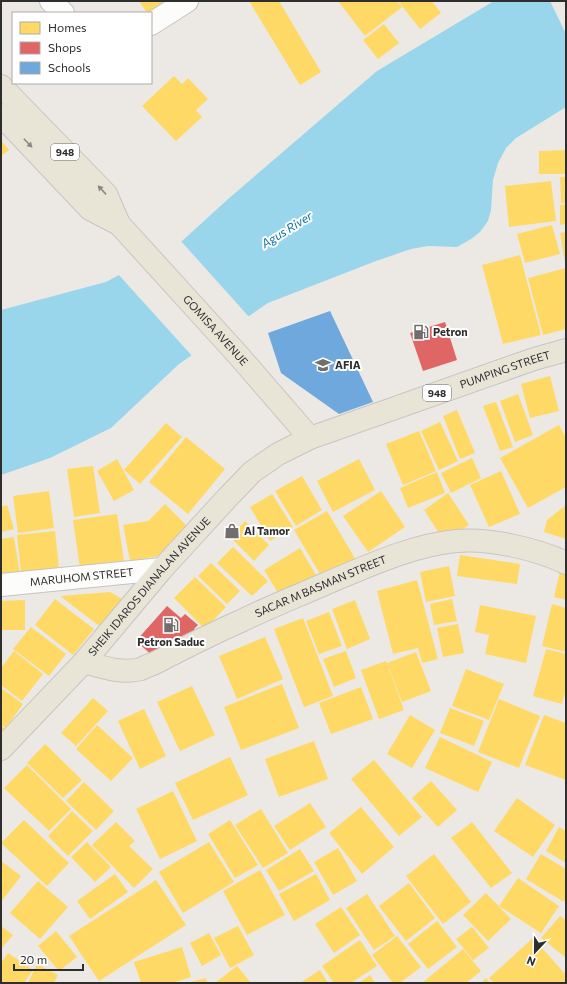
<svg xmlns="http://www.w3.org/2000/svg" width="567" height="984" viewBox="0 0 567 984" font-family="Commissioner,sans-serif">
	<rect width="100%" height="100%" fill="#ece8e4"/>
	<path fill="#99d6ec" d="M 494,1 L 566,1 L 566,107 L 516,138 L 506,148 L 498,163 L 493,180 L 491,210 L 488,221 L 480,232 L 471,239 L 457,247 L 428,246 L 411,249 L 376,261 L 268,303 L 179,364 L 111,428 L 50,458 L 1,475 L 1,310 L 106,282 L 182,241 L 227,200 L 377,71 Z"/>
	<path fill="#ece8e4" d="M 550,1 L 566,1 L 566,34 Z
		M 180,240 L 250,318 L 193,357 L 118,274 Z"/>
	<path fill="#ffd966" d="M 139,1 L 180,1 L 151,13 L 147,13 Z
		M 249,1 L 279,1 L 321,72 L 300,85 Z
		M 338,1 L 397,1 L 402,7 L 365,36 Z
		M 398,1 L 432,1 L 441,13 L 420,29 Z
		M 384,24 L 399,43 L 378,59 L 363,40 Z
		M 174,76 L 182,84 L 188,78 L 208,99 L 196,110 L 202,117 L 176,141 L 142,106 Z
		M 1,140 L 9,150 L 1,156 Z
		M 566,150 L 566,174 L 539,174 L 539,151 Z
		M 560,177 L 566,177 L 566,203 L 561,203 Z
		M 551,181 L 556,221 L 509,227 L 505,186 Z
		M 566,204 L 566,224 L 560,225 L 560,205 Z
		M 552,225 L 560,254 L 525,263 L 517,234 Z
		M 566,232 L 566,262 L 565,262 L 560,233 Z
		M 520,255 L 541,335 L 503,344 L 482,265 Z
		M 566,268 L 566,329 L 543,335 L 528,278 Z
		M 550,376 L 559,411 L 530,418 L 521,384 Z
		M 518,394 L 533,435 L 515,442 L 500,401 Z
		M 496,402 L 513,447 L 500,451 L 483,406 Z
		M 457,410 L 475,453 L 460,459 L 443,416 Z
		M 440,422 L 458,461 L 439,470 L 421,431 Z
		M 166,423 L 182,437 L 140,484 L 124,470 Z
		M 559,425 L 566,438 L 566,487 L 528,508 L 500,458 Z
		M 419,431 L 436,471 L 403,485 L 386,444 Z
		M 186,437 L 225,469 L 188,514 L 149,482 Z
		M 472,458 L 481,478 L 451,493 L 441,473 Z
		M 117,459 L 134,490 L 114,501 L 97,471 Z
		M 359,459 L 375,490 L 333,512 L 317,481 Z
		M 93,466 L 100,513 L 74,517 L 67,469 Z
		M 501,471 L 520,514 L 489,527 L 470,485 Z
		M 437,472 L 445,493 L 408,508 L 400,488 Z
		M 302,476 L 322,510 L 296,526 L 275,491 Z
		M 49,491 L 54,528 L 18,533 L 13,496 Z
		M 381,491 L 405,527 L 368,552 L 343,516 Z
		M 448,493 L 469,525 L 444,541 L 424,510 Z
		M 272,494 L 293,527 L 270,541 L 250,507 Z
		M 165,504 L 189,528 L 159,556 L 130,561 L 123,525 L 148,521 Z
		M 7,505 L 14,529 L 1,532 L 1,507 Z
		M 566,505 L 566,539 L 544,532 L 547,520 Z
		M 327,511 L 356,560 L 323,579 L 294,530 Z
		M 117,514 L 124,561 L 80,568 L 73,520 Z
		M 245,521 L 269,545 L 254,561 L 230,537 Z
		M 55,531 L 59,568 L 21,572 L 17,535 Z
		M 14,537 L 20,575 L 1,577 L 1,539 Z
		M 233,547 L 268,581 L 252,596 L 217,563 Z
		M 300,548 L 319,580 L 280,596 L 264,570 Z
		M 460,555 L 520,564 L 517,584 L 457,576 Z
		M 211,563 L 240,591 L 227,604 L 198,576 Z
		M 449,566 L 455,596 L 426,602 L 420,572 Z
		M 560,571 L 566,572 L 566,600 L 554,597 Z
		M 195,577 L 226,607 L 205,629 L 174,598 Z
		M 417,580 L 438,659 L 422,663 L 418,648 L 393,654 L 377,591 Z
		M 110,592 L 124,600 L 102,628 L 60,596 Z
		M 55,599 L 94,629 L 73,655 L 35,625 Z
		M 452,599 L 457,621 L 434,625 L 430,604 Z
		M 25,600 L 25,630 L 1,630 L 1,601 Z
		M 355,600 L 370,639 L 347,649 L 332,609 Z
		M 552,604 L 566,608 L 566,652 L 542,646 Z
		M 480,605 L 536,616 L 526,663 L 485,654 L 489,635 L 475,632 Z
		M 329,612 L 342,646 L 319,654 L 306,621 Z
		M 303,618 L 333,696 L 304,707 L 274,629 Z
		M 458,624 L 464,653 L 443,657 L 437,628 Z
		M 31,627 L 66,654 L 49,676 L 13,649 Z
		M 265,637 L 283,679 L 237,699 L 219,656 Z
		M 546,649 L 566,654 L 566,689 L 562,704 L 533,696 Z
		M 14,651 L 43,674 L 22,701 L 1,685 L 1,668 Z
		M 346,651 L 356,678 L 334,687 L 323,659 Z
		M 416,652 L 431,691 L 402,702 L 387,663 Z
		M 386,661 L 404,710 L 379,719 L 361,670 Z
		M 466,669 L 504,684 L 489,720 L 452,706 Z
		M 282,684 L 299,728 L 241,750 L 224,707 Z
		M 192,686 L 215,735 L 180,751 L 157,702 Z
		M 361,687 L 373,719 L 331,734 L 319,703 Z
		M 1,688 L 23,704 L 6,728 L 1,725 Z
		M 93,698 L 108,711 L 76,746 L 61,733 Z
		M 499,699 L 540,716 L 519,768 L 478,752 Z
		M 450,708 L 484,721 L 474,746 L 440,733 Z
		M 144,709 L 166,756 L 140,769 L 118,721 Z
		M 410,715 L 435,730 L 412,768 L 387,754 Z
		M 544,715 L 566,723 L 566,780 L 525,765 Z
		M 97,725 L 133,758 L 111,781 L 76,749 Z
		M 1,726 L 9,731 L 1,744 Z
		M 440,737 L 492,762 L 478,792 L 425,768 Z
		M 314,741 L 328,779 L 279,797 L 265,759 Z
		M 45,744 L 82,780 L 63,798 L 27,763 Z
		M 230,757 L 248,795 L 193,820 L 175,783 Z
		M 374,760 L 422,817 L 399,836 L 351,779 Z
		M 27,765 L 71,809 L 49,831 L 4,788 Z
		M 431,781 L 457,810 L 438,827 L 412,798 Z
		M 84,782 L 114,811 L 96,830 L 66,801 Z
		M 173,791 L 197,841 L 160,859 L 136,809 Z
		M 517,798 L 555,825 L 533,857 L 494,831 Z
		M 310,803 L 326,827 L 290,850 L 274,826 Z
		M 361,807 L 394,847 L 362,874 L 329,833 Z
		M 261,809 L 288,853 L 263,868 L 235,825 Z
		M 72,811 L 93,831 L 68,856 L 48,836 Z
		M 24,820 L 69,863 L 47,886 L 1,843 Z
		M 230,820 L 258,865 L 235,878 L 208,834 Z
		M 116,822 L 135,841 L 129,846 L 153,869 L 134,888 L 92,845 Z
		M 472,822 L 512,873 L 491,888 L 451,838 Z
		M 559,827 L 566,831 L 566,863 L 546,851 Z
		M 87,842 L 111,867 L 95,882 L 71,857 Z
		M 209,842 L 234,882 L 183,913 L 159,872 Z
		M 338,848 L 357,881 L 333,895 L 314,862 Z
		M 300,849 L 314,871 L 279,891 L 266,870 Z
		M 434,854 L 471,902 L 443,924 L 406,876 Z
		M 541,854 L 566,869 L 566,898 L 564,902 L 526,879 Z
		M 1,861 L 21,876 L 1,902 Z
		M 260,870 L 285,915 L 247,935 L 223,891 Z
		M 115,874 L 128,892 L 90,919 L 77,901 Z
		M 316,874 L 330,900 L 294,921 L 279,894 Z
		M 518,878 L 559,906 L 541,933 L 499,906 Z
		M 156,880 L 186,925 L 99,981 L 69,936 Z
		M 38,881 L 68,907 L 40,939 L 10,913 Z
		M 409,883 L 435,918 L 406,941 L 379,906 Z
		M 486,893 L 511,919 L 488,941 L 463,915 Z
		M 367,894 L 395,936 L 374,950 L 346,908 Z
		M 341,907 L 360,935 L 334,953 L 315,924 Z
		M 560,916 L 566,920 L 566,956 L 565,957 L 541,938 Z
		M 437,921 L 457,947 L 428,969 L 408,944 Z
		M 1,926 L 13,935 L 1,949 Z
		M 238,926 L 254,955 L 230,968 L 214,938 Z
		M 472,927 L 489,948 L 473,960 L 456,939 Z
		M 56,931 L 77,957 L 59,971 L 38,946 Z
		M 209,933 L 221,955 L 202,966 L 190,943 Z
		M 397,936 L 421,967 L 400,983 L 393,983 L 372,955 Z
		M 533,938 L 566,975 L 566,983 L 494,983 L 489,978 Z
		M 360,940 L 377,966 L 351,983 L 334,983 L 322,966 Z
		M 182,947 L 191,977 L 173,983 L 141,983 L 134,962 Z
		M 463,949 L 481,971 L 466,983 L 422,983 Z
		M 8,953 L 33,970 L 24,983 L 1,983 L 1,963 Z
		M 37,964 L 58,975 L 54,983 L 28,983 Z
		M 237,966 L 251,983 L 215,983 Z
		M 320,970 L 328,983 L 300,983 Z
		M 370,975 L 375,983 L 359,983 Z
		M 206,978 L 207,983 L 187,983 Z
		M 486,978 L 490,983 L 481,983 Z"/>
	<path fill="#e06666" d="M 445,322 L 457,360 L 423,371 L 410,333 Z
		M 167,606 L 181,618 L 185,614 L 198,625 L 194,629 L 202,636 L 155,658 L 136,641 Z"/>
	<path fill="#6fa8dc" d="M 330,311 L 373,402 L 339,414 L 281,373 L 268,333 Z"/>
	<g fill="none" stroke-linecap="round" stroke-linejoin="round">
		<defs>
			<g id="minor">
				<path d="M 51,1 L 63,13"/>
				<path d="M 151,24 L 187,1"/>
				<path id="s1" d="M 1,585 L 162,569"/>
			</g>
			<g id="major">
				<path id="s2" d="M 1,86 L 106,194 L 119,224 L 239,356 L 310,438"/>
				<path d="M 1,115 L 90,209 L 119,224"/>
				<path id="s3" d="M 84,662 C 102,667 122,674 141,669 C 145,667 149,665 153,664 C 182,649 211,634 241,621 C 269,607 298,596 327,583 C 368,566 412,545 457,541 C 489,538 537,549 566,563"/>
				<path id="s4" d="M 1,749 L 84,662 L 162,569 L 227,498 L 252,472 L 278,454 L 310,438 L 534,359 L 566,350"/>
			</g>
		</defs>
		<use href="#minor" stroke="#c5c4c5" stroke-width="24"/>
		<use href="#major" stroke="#c6c5c4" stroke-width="24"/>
		<use href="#minor" stroke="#fcfcfb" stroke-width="22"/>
		<use href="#major" stroke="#e8e4d6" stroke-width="22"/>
	</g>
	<defs><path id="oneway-solid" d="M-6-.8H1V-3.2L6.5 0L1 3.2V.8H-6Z"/></defs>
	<g fill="#8b8982">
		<use href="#oneway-solid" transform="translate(28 143) rotate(46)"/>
		<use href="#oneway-solid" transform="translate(102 190) rotate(-133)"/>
	</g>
	<defs>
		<symbol id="fuel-bare" viewBox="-9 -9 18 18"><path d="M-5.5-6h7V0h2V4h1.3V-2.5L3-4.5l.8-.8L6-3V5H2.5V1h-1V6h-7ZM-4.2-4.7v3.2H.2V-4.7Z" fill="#706f6e" stroke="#fff" stroke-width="2.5" paint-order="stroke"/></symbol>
		<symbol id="school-bare" viewBox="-9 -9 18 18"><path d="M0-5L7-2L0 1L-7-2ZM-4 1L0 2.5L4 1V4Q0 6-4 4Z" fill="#706f6e" stroke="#fff" stroke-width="2.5" paint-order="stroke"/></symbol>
		<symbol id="shop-bare" viewBox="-9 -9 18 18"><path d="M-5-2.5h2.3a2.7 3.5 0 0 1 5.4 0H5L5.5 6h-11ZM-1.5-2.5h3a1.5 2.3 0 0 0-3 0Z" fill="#706f6e" stroke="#fff" stroke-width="2.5" paint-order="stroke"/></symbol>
	</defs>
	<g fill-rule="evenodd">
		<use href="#fuel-bare" x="410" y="321" width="22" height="22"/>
		<use href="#school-bare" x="312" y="354" width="22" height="22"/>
		<use href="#shop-bare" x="221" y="520" width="22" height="22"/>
		<use href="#fuel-bare" x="160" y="614" width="22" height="22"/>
	</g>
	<g text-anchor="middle" stroke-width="4" stroke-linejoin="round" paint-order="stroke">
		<g fill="#fff" stroke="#6d6d6d" stroke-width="1">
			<rect x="51" y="144" width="28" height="16" rx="3"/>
			<rect x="423" y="385" width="28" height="16" rx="3"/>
		</g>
		<g font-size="10" font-weight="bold" fill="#2e2e2e">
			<text x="65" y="156">948</text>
			<text x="437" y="397">948</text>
		</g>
		<g font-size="11" fill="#2e2e2e" stroke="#fff">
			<text dy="4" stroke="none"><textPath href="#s2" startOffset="327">GOMISA AVENUE</textPath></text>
			<text dy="4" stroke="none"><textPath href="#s4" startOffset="648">PUMPING STREET</textPath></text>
			<text dy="4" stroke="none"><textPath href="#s1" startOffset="81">MARUHOM STREET</textPath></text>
			<text dy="4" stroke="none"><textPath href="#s4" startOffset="220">SHEIK IDAROS DIANALAN AVENUE</textPath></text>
			<text dy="4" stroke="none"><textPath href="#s3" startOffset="256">SACAR M BASMAN STREET</textPath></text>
		</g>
		<g font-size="11" font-weight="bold" fill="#2e2e2e" stroke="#fff" text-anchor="start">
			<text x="433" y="336">Petron</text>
			<text x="335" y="369">AFIA</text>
			<text x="244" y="535">Al Tamor</text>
			<text x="171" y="646" text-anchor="middle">Petron Saduc</text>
		</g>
		<g font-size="12" font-style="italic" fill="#0d6fa3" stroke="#fff">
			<text transform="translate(287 230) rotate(-32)" y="4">Agus River</text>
		</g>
	</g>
	<rect width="567" height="984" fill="none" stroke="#2e2e2e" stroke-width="4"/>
	<rect x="12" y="12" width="140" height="72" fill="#ffffff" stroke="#ababab"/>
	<rect x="20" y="22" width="20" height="12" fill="#ffd966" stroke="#ababab"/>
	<text x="48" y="32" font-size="12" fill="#2e2e2e">Homes</text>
	<rect x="20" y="42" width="20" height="12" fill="#e06666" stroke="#ababab"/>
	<text x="48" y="52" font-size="12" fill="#2e2e2e">Shops</text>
	<rect x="20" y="62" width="20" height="12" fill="#6fa8dc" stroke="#ababab"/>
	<text x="48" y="72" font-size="12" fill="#2e2e2e">Schools</text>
	<g transform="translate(535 952) rotate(202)" stroke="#ffffff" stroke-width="3" paint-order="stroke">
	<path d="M0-3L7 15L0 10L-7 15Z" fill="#2e2e2e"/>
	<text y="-6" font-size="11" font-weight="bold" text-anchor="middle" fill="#2e2e2e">N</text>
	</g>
	<path d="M14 964v6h69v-6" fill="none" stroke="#2e2e2e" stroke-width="2"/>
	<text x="20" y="964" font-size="12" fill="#2e2e2e" stroke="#ffffff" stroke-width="3" paint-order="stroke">20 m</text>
</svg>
